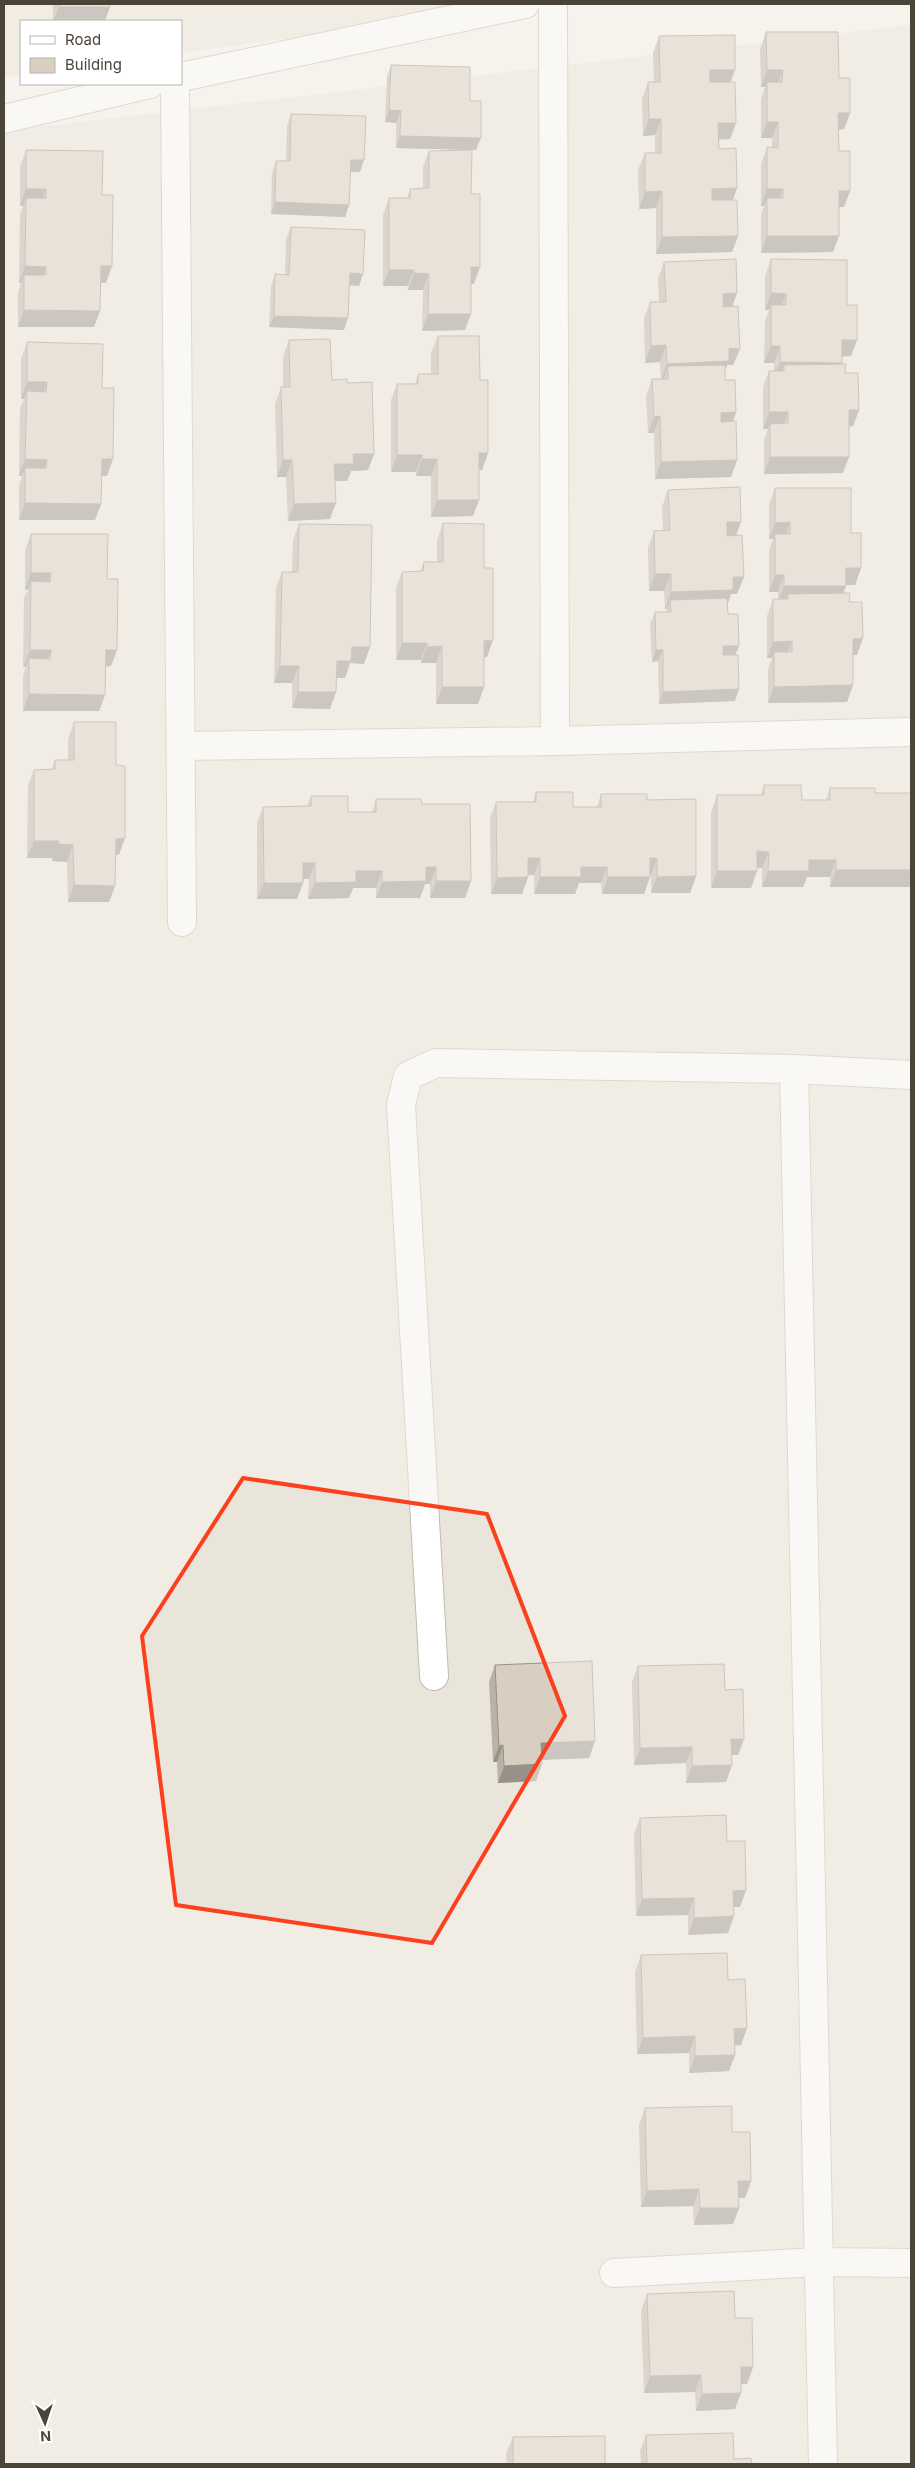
<svg xmlns="http://www.w3.org/2000/svg" width="915" height="2468" viewBox="0 0 915 2468" font-family="Inter,sans-serif">
	<rect width="100%" height="100%" fill="#f6f3ec"/>
	<path fill="#eae5da" d="M 4,4 L 542,4 L 181,53 L 181,21 L 21,21 L 21,75 L 4,77 Z
		M 911,25 L 911,2464 L 4,2464 L 4,131 Z"/>
	<g fill="none" stroke-linecap="round" stroke-linejoin="round">
		<defs>
			<path id="street" d="M 553,4 L 555,741
				M 181,77 L 525,4
				M 175,84 L 182,922
				M 4,119 L 150,84
				M 181,746 L 555,741 L 911,732
				M 794,1069 L 823,2464
				M 434,1676 L 401,1105 L 408,1076 L 436,1063 L 794,1069 L 911,1075
				M 614,2273 L 818,2262 L 911,2263"/>
		</defs>
		<use href="#street" stroke="#c2bbae" stroke-width="30"/>
		<use href="#street" stroke="#fff" stroke-width="28"/>
	</g>
	<path fill="#bab2a6" d="M 53,4 L 110,4 L 105,21 L 53,21 Z
		M 766,32 L 839,78 L 850,113 L 844,129 L 839,130 L 839,151 L 844,207 L 839,207 L 833,252 L 761,253 L 761,214 L 764,206 L 761,206 L 761,164 L 767,147 L 772,148 L 772,138 L 761,138 L 761,99 L 765,87 L 761,87 L 760,49 Z
		M 659,36 L 731,82 L 736,123 L 730,139 L 719,139 L 719,149 L 737,188 L 733,200 L 738,236 L 732,252 L 656,254 L 656,208 L 639,209 L 638,170 L 645,153 L 655,153 L 655,135 L 643,136 L 642,99 L 648,82 L 654,82 L 653,53 Z
		M 391,65 L 470,101 L 476,150 L 396,148 L 396,123 L 385,122 L 387,77 Z
		M 291,114 L 360,172 L 350,172 L 349,205 L 345,217 L 271,214 L 272,173 L 276,161 L 286,161 L 287,126 Z
		M 26,150 L 102,195 L 106,283 L 101,283 L 94,327 L 18,327 L 18,292 L 21,283 L 19,283 L 20,215 L 23,206 L 20,206 L 20,167 Z
		M 429,151 L 471,194 L 474,284 L 471,284 L 465,330 L 422,331 L 423,290 L 408,290 L 407,286 L 383,286 L 383,215 L 389,198 L 407,198 L 410,189 L 423,188 L 423,167 Z
		M 291,227 L 359,286 L 350,285 L 344,330 L 269,327 L 271,286 L 275,274 L 285,275 L 286,239 Z
		M 771,259 L 847,305 L 857,340 L 851,356 L 842,356 L 841,364 L 845,373 L 859,410 L 853,426 L 849,427 L 843,473 L 764,474 L 764,440 L 768,429 L 763,429 L 763,387 L 769,371 L 774,371 L 774,363 L 764,363 L 765,321 L 769,310 L 765,310 L 765,276 Z
		M 664,262 L 737,293 L 732,307 L 740,349 L 733,365 L 727,365 L 725,371 L 725,380 L 736,412 L 733,422 L 737,460 L 731,477 L 655,479 L 654,433 L 648,433 L 646,396 L 652,379 L 661,379 L 660,362 L 645,363 L 644,318 L 650,302 L 659,302 L 658,279 Z
		M 438,336 L 480,380 L 488,453 L 482,470 L 479,470 L 473,516 L 431,517 L 431,476 L 416,476 L 416,472 L 391,472 L 391,400 L 397,384 L 415,384 L 418,374 L 431,374 L 431,353 Z
		M 289,340 L 332,380 L 347,383 L 374,454 L 368,470 L 351,471 L 347,481 L 335,481 L 330,519 L 288,521 L 286,477 L 277,477 L 275,404 L 281,387 L 283,387 L 283,357 Z
		M 27,342 L 102,388 L 107,476 L 101,476 L 101,504 L 95,520 L 19,520 L 19,485 L 22,476 L 19,476 L 20,408 L 24,399 L 21,399 L 21,359 Z
		M 775,488 L 851,533 L 861,568 L 855,585 L 846,585 L 843,593 L 849,602 L 863,638 L 857,655 L 853,655 L 853,685 L 847,702 L 768,703 L 768,669 L 772,658 L 767,658 L 767,616 L 773,599 L 778,599 L 778,592 L 769,592 L 769,550 L 773,539 L 769,539 L 769,505 Z
		M 668,490 L 741,522 L 736,535 L 737,594 L 731,594 L 727,605 L 728,614 L 739,646 L 735,655 L 735,701 L 659,704 L 658,661 L 652,662 L 650,624 L 655,612 L 666,612 L 667,609 L 665,609 L 664,591 L 649,591 L 648,548 L 654,531 L 663,530 L 662,507 Z
		M 443,523 L 484,568 L 487,657 L 484,657 L 484,687 L 478,704 L 436,704 L 436,663 L 421,663 L 421,660 L 396,660 L 396,588 L 402,572 L 420,571 L 424,562 L 437,562 L 437,540 Z
		M 299,524 L 364,664 L 350,663 L 345,678 L 336,678 L 330,709 L 292,708 L 292,683 L 274,683 L 276,588 L 282,572 L 292,572 L 293,540 Z
		M 31,534 L 107,579 L 111,666 L 106,667 L 105,695 L 99,711 L 23,711 L 23,675 L 26,667 L 23,667 L 24,598 L 28,590 L 25,589 L 25,550 Z
		M 74,722 L 116,765 L 119,855 L 115,855 L 115,886 L 109,902 L 68,902 L 67,862 L 52,861 L 53,858 L 27,858 L 28,786 L 34,770 L 52,769 L 55,760 L 68,760 L 68,739 Z
		M 764,785 L 802,800 L 826,800 L 830,788 L 875,793 L 911,793 L 911,887 L 830,887 L 830,877 L 807,877 L 803,887 L 762,887 L 762,868 L 757,868 L 751,888 L 711,888 L 711,812 L 717,795 L 761,795 Z
		M 536,792 L 573,807 L 597,807 L 601,794 L 647,800 L 696,876 L 690,893 L 651,893 L 651,875 L 650,875 L 644,894 L 602,894 L 601,883 L 579,883 L 575,894 L 534,894 L 534,875 L 528,875 L 528,877 L 522,894 L 491,894 L 490,818 L 496,802 L 533,802 Z
		M 311,796 L 348,812 L 372,812 L 376,799 L 422,804 L 471,881 L 465,898 L 430,898 L 430,884 L 425,884 L 420,898 L 376,898 L 376,888 L 353,888 L 349,898 L 308,899 L 309,879 L 303,879 L 297,899 L 257,899 L 257,823 L 263,807 L 307,806 Z
		M 495,1665 L 595,1741 L 589,1758 L 542,1760 L 536,1781 L 498,1783 L 497,1762 L 493,1762 L 489,1682 Z
		M 638,1666 L 725,1690 L 744,1739 L 738,1755 L 731,1755 L 732,1765 L 726,1782 L 686,1783 L 686,1763 L 634,1765 L 632,1682 Z
		M 640,1818 L 727,1841 L 746,1890 L 740,1907 L 733,1907 L 728,1933 L 688,1935 L 688,1915 L 636,1916 L 634,1834 Z
		M 641,1955 L 728,1980 L 741,2045 L 735,2045 L 735,2055 L 729,2071 L 689,2073 L 689,2053 L 637,2054 L 635,1972 Z
		M 645,2108 L 732,2132 L 751,2181 L 745,2198 L 739,2198 L 739,2208 L 733,2224 L 694,2225 L 693,2206 L 641,2207 L 639,2125 Z
		M 647,2294 L 735,2318 L 753,2367 L 747,2384 L 741,2384 L 735,2409 L 696,2411 L 695,2392 L 644,2393 L 641,2311 Z
		M 646,2435 L 734,2459 L 752,2464 L 641,2464 L 640,2451 Z
		M 513,2437 L 605,2464 L 507,2464 L 506,2454 Z"/>
	<path fill="#979187" d="M 59,7 L 110,7 L 105,21 L 53,21 Z
		M 710,70 L 735,70 L 729,86 L 704,86 Z
		M 767,70 L 783,70 L 776,87 L 767,82 L 765,87 L 761,87 Z
		M 389,110 L 401,111 L 396,123 L 385,122 Z
		M 838,113 L 850,113 L 844,129 L 832,130 Z
		M 649,119 L 661,119 L 655,135 L 643,136 Z
		M 767,122 L 778,122 L 772,138 L 761,138 Z
		M 718,123 L 736,123 L 730,139 L 712,140 Z
		M 400,136 L 481,138 L 476,150 L 396,148 Z
		M 351,160 L 364,160 L 360,172 L 346,172 Z
		M 737,188 L 731,205 L 706,205 L 712,189 Z
		M 26,189 L 46,189 L 40,206 L 26,198 L 23,206 L 20,206 Z
		M 767,189 L 783,189 L 777,206 L 767,198 L 764,206 L 761,206 Z
		M 662,191 L 656,208 L 639,209 L 645,192 Z
		M 839,191 L 850,191 L 844,207 L 833,207 Z
		M 275,202 L 349,205 L 345,217 L 271,214 Z
		M 738,236 L 732,252 L 656,254 L 662,237 Z
		M 767,236 L 839,236 L 833,252 L 761,253 Z
		M 25,266 L 46,267 L 40,283 L 24,275 L 21,283 L 19,283 Z
		M 101,266 L 112,266 L 106,283 L 95,283 Z
		M 471,267 L 480,267 L 474,284 L 465,284 Z
		M 389,270 L 414,270 L 407,286 L 383,286 Z
		M 350,273 L 363,274 L 359,286 L 346,285 Z
		M 414,273 L 429,274 L 423,290 L 408,290 Z
		M 737,293 L 731,310 L 717,311 L 723,294 Z
		M 771,293 L 786,294 L 780,311 L 771,305 L 769,310 L 765,310 Z
		M 24,310 L 100,311 L 94,327 L 18,327 Z
		M 428,314 L 471,314 L 465,330 L 422,331 Z
		M 274,316 L 348,318 L 344,330 L 269,327 Z
		M 842,340 L 857,340 L 851,356 L 836,357 Z
		M 666,345 L 660,362 L 645,363 L 651,346 Z
		M 771,346 L 780,346 L 774,363 L 764,363 Z
		M 729,348 L 740,349 L 733,365 L 727,365 L 723,378 L 668,379 L 668,366 L 663,380 L 661,380 L 667,364 Z
		M 780,362 L 842,363 L 836,380 L 784,371 L 784,365 L 779,379 L 774,379 Z
		M 27,382 L 47,382 L 41,399 L 27,391 L 24,399 L 21,399 Z
		M 849,410 L 859,410 L 853,426 L 843,427 Z
		M 736,412 L 730,429 L 715,430 L 721,413 Z
		M 769,412 L 788,412 L 782,429 L 770,424 L 768,429 L 763,429 Z
		M 660,416 L 654,433 L 648,433 L 654,417 Z
		M 479,453 L 488,453 L 482,470 L 473,469 Z
		M 353,454 L 374,454 L 368,470 L 351,471 L 347,481 L 328,481 L 334,464 Z
		M 397,455 L 422,455 L 416,472 L 391,472 Z
		M 770,457 L 849,457 L 843,473 L 764,474 Z
		M 25,459 L 47,460 L 41,476 L 25,468 L 22,476 L 19,476 Z
		M 102,459 L 113,459 L 107,476 L 96,476 Z
		M 422,459 L 437,459 L 431,476 L 416,476 Z
		M 283,460 L 292,460 L 286,477 L 277,477 Z
		M 737,460 L 731,477 L 655,479 L 661,462 Z
		M 437,500 L 479,500 L 473,516 L 431,517 Z
		M 25,503 L 101,504 L 95,520 L 19,520 Z
		M 336,503 L 330,519 L 288,521 L 294,504 Z
		M 727,522 L 741,522 L 735,538 L 721,539 Z
		M 790,522 L 784,539 L 775,534 L 773,539 L 769,539 L 775,523 Z
		M 846,568 L 861,568 L 855,585 L 840,585 Z
		M 31,573 L 51,573 L 45,590 L 31,581 L 28,590 L 25,589 Z
		M 655,574 L 671,574 L 664,591 L 649,591 Z
		M 775,575 L 784,575 L 778,592 L 769,592 Z
		M 733,577 L 744,577 L 737,594 L 731,594 L 727,606 L 670,600 L 667,609 L 665,609 L 671,592 Z
		M 784,586 L 846,586 L 840,602 L 788,599 L 788,594 L 785,602 L 778,602 Z
		M 863,638 L 857,655 L 847,655 L 853,639 Z
		M 493,640 L 487,657 L 478,658 L 484,641 Z
		M 792,641 L 786,657 L 774,652 L 772,658 L 767,658 L 773,642 Z
		M 402,643 L 427,643 L 421,660 L 396,660 Z
		M 442,646 L 436,663 L 421,663 L 427,647 Z
		M 723,646 L 739,646 L 734,657 L 719,658 Z
		M 352,647 L 370,647 L 364,664 L 350,663 L 345,678 L 331,678 L 337,661 Z
		M 30,650 L 51,650 L 45,667 L 29,658 L 26,667 L 23,667 Z
		M 106,650 L 117,650 L 111,666 L 100,667 Z
		M 656,650 L 663,650 L 658,661 L 652,662 Z
		M 280,666 L 299,666 L 292,683 L 274,683 Z
		M 853,685 L 847,702 L 768,703 L 774,687 Z
		M 442,687 L 484,687 L 478,704 L 436,704 Z
		M 739,689 L 735,701 L 659,704 L 663,692 Z
		M 298,692 L 336,692 L 330,709 L 292,708 Z
		M 29,694 L 105,695 L 99,711 L 23,711 Z
		M 125,838 L 119,855 L 109,855 L 116,839 Z
		M 34,841 L 59,841 L 53,858 L 27,858 Z
		M 58,844 L 73,845 L 67,862 L 52,861 Z
		M 757,851 L 769,852 L 762,868 L 751,868 Z
		M 528,858 L 540,858 L 534,875 L 522,875 Z
		M 650,858 L 657,858 L 651,875 L 644,875 Z
		M 809,860 L 836,860 L 830,877 L 807,877 L 803,887 L 762,887 L 768,871 Z
		M 303,863 L 315,863 L 309,879 L 297,879 Z
		M 426,867 L 436,867 L 430,884 L 425,884 L 420,898 L 376,898 L 382,882 Z
		M 581,867 L 607,867 L 601,883 L 579,883 L 575,894 L 534,894 L 540,877 Z
		M 836,870 L 911,870 L 911,887 L 830,887 Z
		M 356,871 L 382,871 L 376,888 L 353,888 L 349,898 L 308,899 L 315,883 Z
		M 717,871 L 757,871 L 751,888 L 711,888 Z
		M 696,876 L 690,893 L 651,893 L 657,877 Z
		M 528,877 L 522,894 L 491,894 L 497,878 Z
		M 608,877 L 650,877 L 644,894 L 602,894 Z
		M 436,881 L 471,881 L 465,898 L 430,898 Z
		M 264,883 L 303,883 L 297,899 L 257,899 Z
		M 74,885 L 115,886 L 109,902 L 68,902 Z
		M 731,1739 L 744,1739 L 738,1755 L 725,1755 Z
		M 595,1741 L 589,1758 L 535,1760 L 541,1743 Z
		M 503,1745 L 497,1762 L 493,1762 L 499,1746 Z
		M 692,1747 L 686,1763 L 634,1765 L 640,1748 Z
		M 542,1764 L 536,1781 L 498,1783 L 504,1766 Z
		M 732,1765 L 726,1782 L 686,1783 L 692,1766 Z
		M 746,1890 L 740,1907 L 727,1907 L 733,1891 Z
		M 694,1898 L 688,1915 L 636,1916 L 642,1899 Z
		M 734,1916 L 728,1933 L 688,1935 L 694,1918 Z
		M 747,2028 L 741,2045 L 728,2046 L 734,2029 Z
		M 695,2036 L 689,2053 L 637,2054 L 643,2038 Z
		M 735,2055 L 729,2071 L 689,2073 L 695,2056 Z
		M 738,2181 L 751,2181 L 745,2198 L 732,2198 Z
		M 699,2189 L 693,2206 L 641,2207 L 647,2191 Z
		M 700,2208 L 739,2208 L 733,2224 L 694,2225 Z
		M 741,2367 L 753,2367 L 747,2384 L 735,2384 Z
		M 701,2375 L 695,2392 L 644,2393 L 650,2376 Z
		M 741,2393 L 735,2409 L 696,2411 L 702,2394 Z"/>
	<path fill="#d8cfc1" stroke="#979187" d="M 59,4 L 110,4 L 110,7 L 59,7 Z
		M 766,32 L 838,32 L 839,78 L 850,78 L 850,113 L 838,113 L 839,151 L 850,151 L 850,191 L 839,191 L 839,236 L 767,236 L 767,198 L 783,198 L 783,189 L 767,189 L 767,147 L 778,148 L 778,122 L 767,122 L 767,82 L 782,82 L 783,70 L 767,70 Z
		M 735,35 L 735,70 L 710,70 L 710,82 L 735,82 L 736,123 L 718,123 L 719,149 L 736,148 L 737,188 L 712,189 L 712,200 L 737,200 L 738,236 L 662,237 L 662,191 L 645,192 L 645,153 L 661,153 L 661,119 L 649,119 L 648,82 L 660,82 L 659,36 Z
		M 391,65 L 470,67 L 470,101 L 481,101 L 481,138 L 400,136 L 401,111 L 389,110 Z
		M 291,114 L 366,116 L 364,160 L 351,160 L 349,205 L 275,202 L 276,161 L 290,161 Z
		M 26,150 L 103,151 L 102,195 L 113,195 L 112,266 L 101,266 L 100,311 L 24,310 L 24,275 L 46,275 L 46,267 L 25,266 L 26,198 L 46,198 L 46,189 L 26,189 Z
		M 472,150 L 471,194 L 480,194 L 480,267 L 471,267 L 471,314 L 428,314 L 429,274 L 414,273 L 414,270 L 389,270 L 389,198 L 410,198 L 410,189 L 429,188 L 429,151 Z
		M 291,227 L 365,230 L 363,274 L 350,273 L 348,318 L 274,316 L 275,274 L 289,275 Z
		M 736,259 L 737,293 L 723,294 L 723,307 L 738,306 L 740,349 L 729,348 L 729,361 L 667,364 L 666,345 L 651,346 L 650,302 L 666,302 L 664,262 Z
		M 771,259 L 847,260 L 847,305 L 857,305 L 857,340 L 842,340 L 842,363 L 780,362 L 780,346 L 771,346 L 771,305 L 786,305 L 786,294 L 771,293 Z
		M 438,336 L 479,336 L 480,380 L 488,380 L 488,453 L 479,453 L 479,500 L 437,500 L 437,459 L 422,459 L 422,455 L 397,455 L 397,384 L 418,384 L 418,374 L 438,374 Z
		M 330,339 L 332,380 L 347,379 L 347,383 L 372,382 L 374,454 L 353,454 L 354,464 L 334,464 L 336,503 L 294,504 L 292,460 L 283,460 L 281,387 L 290,387 L 289,340 Z
		M 27,342 L 103,344 L 102,388 L 114,388 L 113,459 L 102,459 L 101,504 L 25,503 L 25,468 L 46,468 L 47,460 L 25,459 L 27,391 L 46,392 L 47,382 L 27,382 Z
		M 846,364 L 845,373 L 858,373 L 859,410 L 849,410 L 849,457 L 770,457 L 770,424 L 788,423 L 788,412 L 769,412 L 769,371 L 784,371 L 784,365 Z
		M 725,365 L 725,380 L 735,380 L 736,412 L 721,413 L 721,422 L 736,421 L 737,460 L 661,462 L 660,416 L 654,417 L 652,379 L 668,379 L 668,366 Z
		M 740,487 L 741,522 L 727,522 L 727,536 L 742,535 L 744,577 L 733,577 L 733,590 L 671,592 L 671,574 L 655,574 L 654,531 L 670,530 L 668,490 Z
		M 775,488 L 851,488 L 851,533 L 861,533 L 861,568 L 846,568 L 846,586 L 784,586 L 784,575 L 775,575 L 775,534 L 790,534 L 790,522 L 775,523 Z
		M 443,523 L 484,524 L 484,568 L 493,568 L 493,640 L 484,641 L 484,687 L 442,687 L 442,646 L 427,647 L 427,643 L 402,643 L 402,572 L 423,571 L 424,562 L 443,562 Z
		M 299,524 L 372,525 L 370,647 L 352,647 L 351,661 L 337,661 L 336,692 L 298,692 L 299,666 L 280,666 L 282,572 L 298,572 Z
		M 31,534 L 108,534 L 107,579 L 118,579 L 117,650 L 106,650 L 105,695 L 29,694 L 29,658 L 50,659 L 51,650 L 30,650 L 31,581 L 50,582 L 51,573 L 31,573 Z
		M 850,593 L 849,602 L 862,602 L 863,638 L 853,639 L 853,685 L 774,687 L 774,652 L 792,652 L 792,641 L 773,642 L 773,599 L 788,599 L 788,594 Z
		M 727,598 L 728,614 L 738,614 L 739,646 L 723,646 L 723,655 L 738,655 L 739,689 L 663,692 L 663,650 L 656,650 L 655,612 L 671,612 L 670,600 Z
		M 74,722 L 116,722 L 116,765 L 125,766 L 125,838 L 116,839 L 115,886 L 74,885 L 73,845 L 58,844 L 59,841 L 34,841 L 34,770 L 55,769 L 55,760 L 74,760 Z
		M 764,785 L 801,785 L 802,800 L 830,800 L 830,788 L 875,788 L 875,793 L 911,793 L 911,870 L 836,870 L 836,860 L 809,860 L 809,871 L 768,871 L 769,852 L 757,851 L 757,871 L 717,871 L 717,795 L 764,795 Z
		M 536,792 L 573,792 L 573,807 L 601,807 L 601,794 L 647,794 L 647,800 L 696,799 L 696,876 L 657,877 L 657,858 L 650,858 L 650,877 L 608,877 L 607,867 L 581,867 L 581,877 L 540,877 L 540,858 L 528,858 L 528,877 L 497,878 L 496,802 L 536,802 Z
		M 311,796 L 348,796 L 348,812 L 376,812 L 376,799 L 421,799 L 422,804 L 470,804 L 471,881 L 436,881 L 436,867 L 426,867 L 426,881 L 382,882 L 382,871 L 356,871 L 356,882 L 315,883 L 315,863 L 303,863 L 303,883 L 264,883 L 263,807 L 311,806 Z
		M 592,1661 L 595,1741 L 541,1743 L 542,1764 L 504,1766 L 503,1745 L 499,1746 L 495,1665 Z
		M 724,1664 L 725,1690 L 743,1689 L 744,1739 L 731,1739 L 732,1765 L 692,1766 L 692,1747 L 640,1748 L 638,1666 Z
		M 726,1815 L 727,1841 L 745,1841 L 746,1890 L 733,1891 L 734,1916 L 694,1918 L 694,1898 L 642,1899 L 640,1818 Z
		M 727,1953 L 728,1980 L 745,1979 L 747,2028 L 734,2029 L 735,2055 L 695,2056 L 695,2036 L 643,2038 L 641,1955 Z
		M 732,2106 L 732,2132 L 750,2132 L 751,2181 L 738,2181 L 739,2208 L 700,2208 L 699,2189 L 647,2191 L 645,2108 Z
		M 734,2291 L 735,2318 L 752,2318 L 753,2367 L 741,2367 L 741,2393 L 702,2394 L 701,2375 L 650,2376 L 647,2294 Z
		M 733,2433 L 734,2459 L 751,2458 L 752,2464 L 647,2464 L 646,2435 Z
		M 605,2436 L 605,2464 L 513,2464 L 513,2437 Z"/>
	<path d="M0 0H915V2468H0ZM 243,1478 L 487,1514 L 565,1716 L 432,1943 L 176,1905 L 142,1636 Z" fill="#f6f3ec" fill-opacity=".55" fill-rule="evenodd"/>
	<path fill="none" stroke="#fc3f1d" stroke-width="4" stroke-linejoin="round" d="M 243,1478 L 487,1514 L 565,1716 L 432,1943 L 176,1905 L 142,1636 Z"/>
	<rect width="915" height="2468" fill="none" stroke="#4b4439" stroke-width="10"/>
	<rect x="20" y="20" width="162" height="65" fill="#ffffff" stroke="#b7b4b0"/>
	<rect x="30" y="36" width="25" height="8" fill="#ffffff" stroke="#b7b4b0"/>
	<text x="65" y="45" font-size="15" fill="#4b4439">Road</text>
	<rect x="30" y="58" width="25" height="15" fill="#d8cfc1" stroke="#b7b4b0"/>
	<text x="65" y="70" font-size="15" fill="#4b4439">Building</text>
	<g transform="translate(45 2423) rotate(177)" stroke="#ffffff" stroke-width="4" paint-order="stroke">
	<path d="M0-4L9 19L0 12L-9 19Z" fill="#4b4439"/>
	<text y="-8" font-size="14" font-weight="bold" text-anchor="middle" fill="#4b4439">N</text>
	</g>
</svg>
